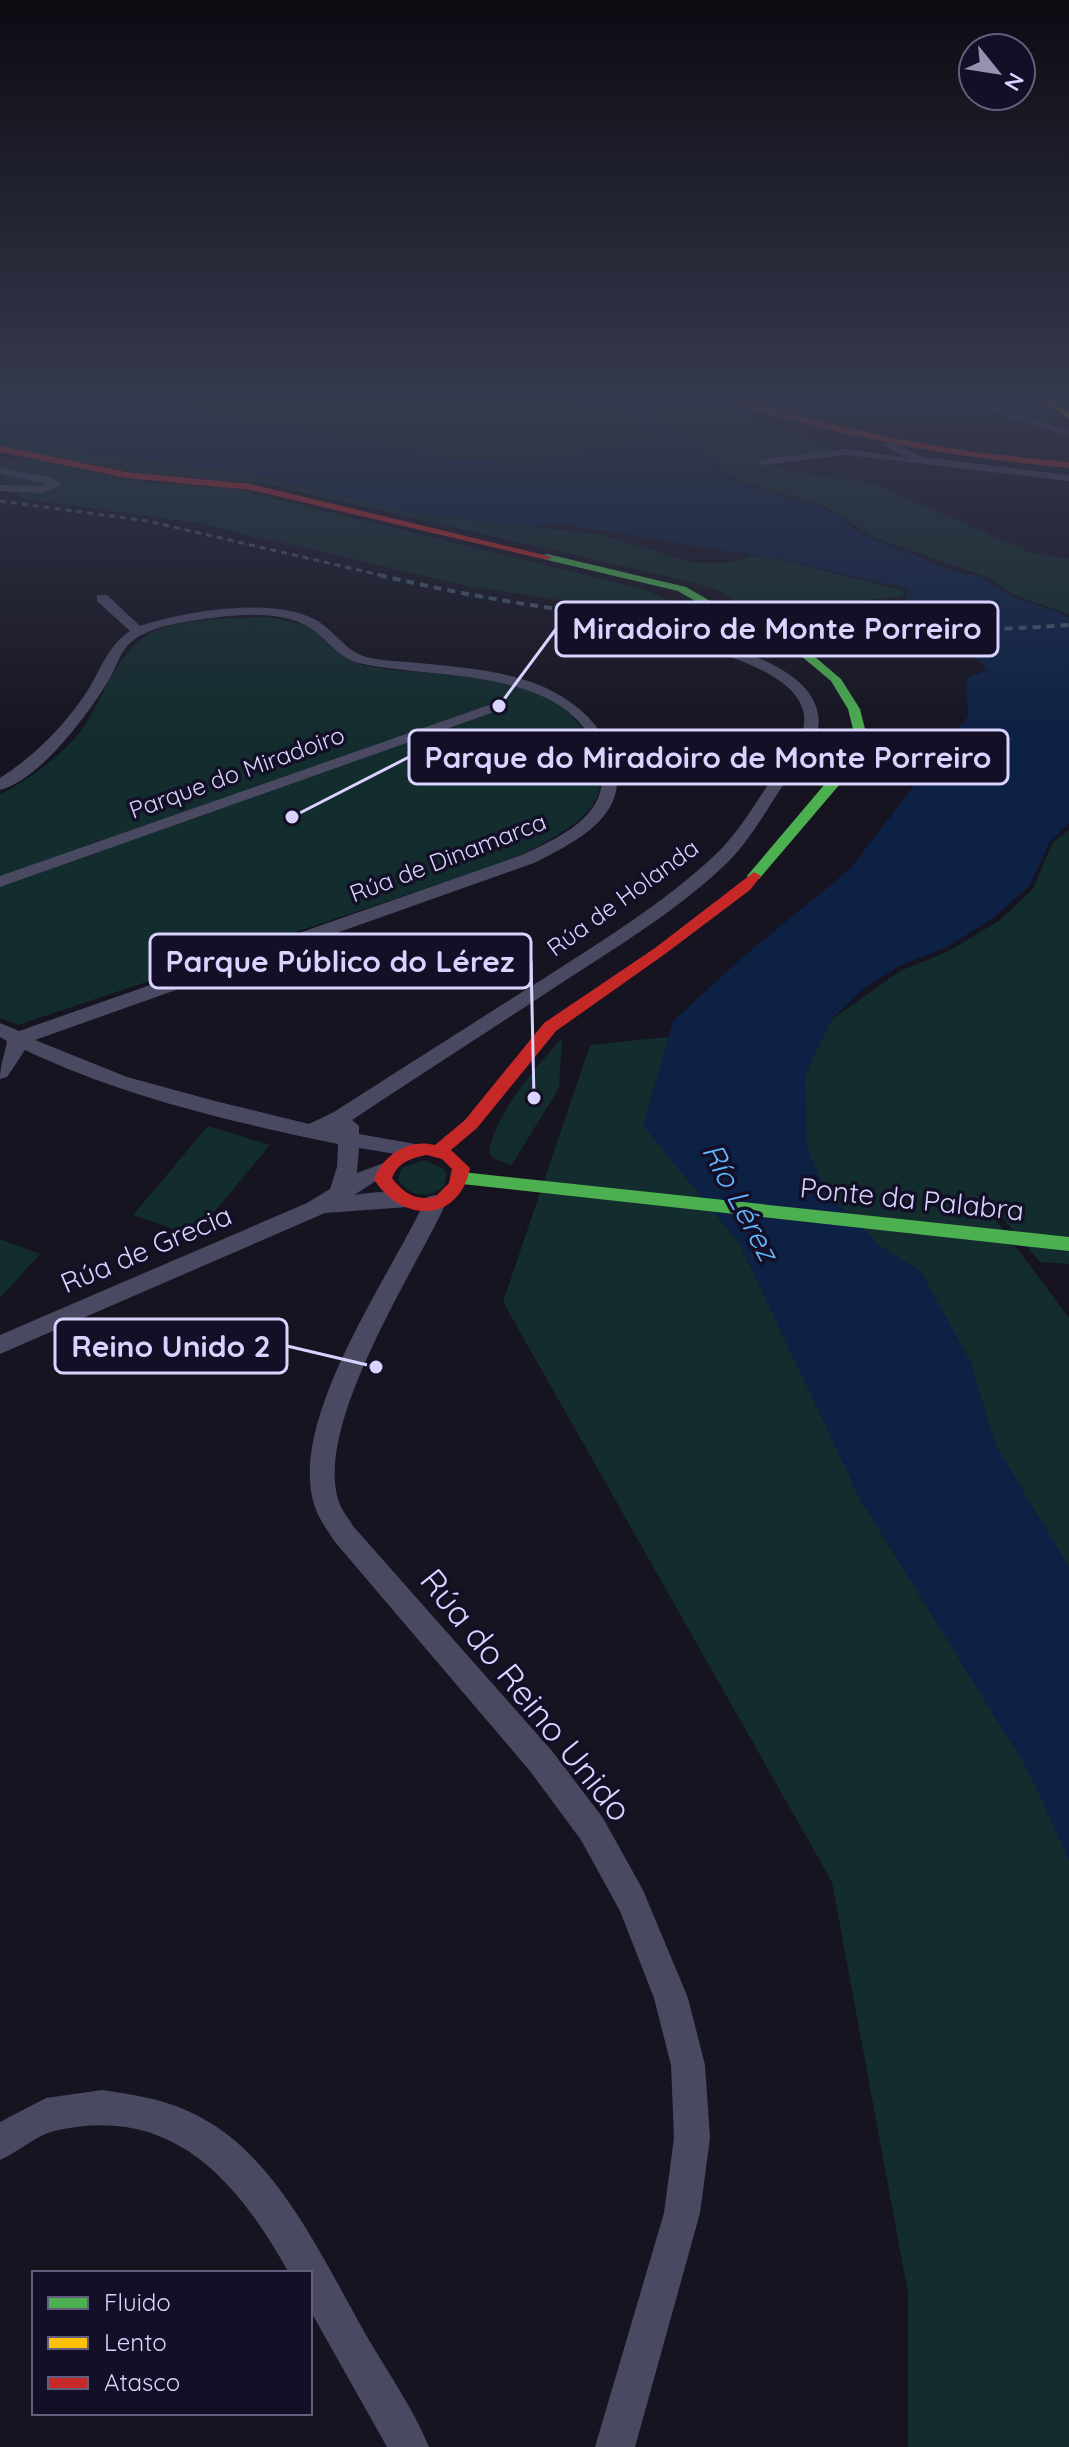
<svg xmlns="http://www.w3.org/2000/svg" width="1069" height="2447" viewBox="0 0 1069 2447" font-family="Quicksand,sans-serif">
	<rect width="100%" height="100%" fill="#161421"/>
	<path fill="#132c2d" d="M 125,396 L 649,396 L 688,410 L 725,413 L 768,424 L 841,453 L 766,463 L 799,473 L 869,482 L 1032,553 L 1069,559 L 1069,614 L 1014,595 L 990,578 L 876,538 L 826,507 L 738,480 L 724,471 L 692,437 L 683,435 L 644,441 L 519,463 L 437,458 L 409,449 Z
		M 0,439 L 261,477 L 423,515 L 603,535 L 693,563 L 730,563 L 751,556 L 776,559 L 902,590 L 904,596 L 851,602 L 742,605 L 717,590 L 691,582 L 267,484 L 128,471 L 0,447 Z
		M 27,459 L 143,482 L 230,488 L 643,589 L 679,605 L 642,607 L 573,602 L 467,586 L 199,523 L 24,499 L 0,478 L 0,463 Z
		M 266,617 C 282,620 298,621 312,630 C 331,644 344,661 368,666 C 450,682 561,658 597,758 C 618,813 552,838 514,859 L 18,1025 L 0,1018 L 0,795 C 30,778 61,757 82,729 C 102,701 115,657 144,637 C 171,617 233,619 266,617 Z
		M 1069,830 L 1069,1264 L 1040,1262 L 994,1208 L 975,1192 L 1069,1318 L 1069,2447 L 908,2447 L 908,2293 L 832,1882 L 503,1302 L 590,1045 L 831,1020 L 900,971 L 949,951 L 1000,920 L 1033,889 L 1053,842 Z
		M 562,1038 L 559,1088 L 511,1166 L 493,1158 L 489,1153 C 494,1114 537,1066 562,1038 Z
		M 208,1126 L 270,1145 L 194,1236 L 133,1215 Z
		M 424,1160 L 444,1169 L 447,1174 L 444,1186 C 428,1199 408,1197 398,1179 L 402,1168 Z
		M 0,1239 L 40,1254 L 0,1298 Z"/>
	<path fill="#0d2144" d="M 0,396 L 99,396 L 285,427 L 464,461 L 538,462 L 601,448 L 683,435 L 692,437 L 718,471 L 739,483 L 812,504 L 839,516 L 853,529 L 870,538 L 950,569 L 981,577 L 1011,596 L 1055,611 L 1069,619 L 1069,823 L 1050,842 L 1029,886 L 993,918 L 947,947 L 899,966 L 863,989 L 831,1020 L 805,1076 L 807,1148 L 827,1192 L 879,1245 L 921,1272 L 971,1363 L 995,1444 L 1069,1567 L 1069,1860 L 1029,1772 L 861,1501 L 740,1245 L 643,1125 L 673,1021 L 744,956 L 850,869 L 968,716 L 966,678 L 989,670 L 966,649 L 955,618 L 904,604 L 908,589 L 784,560 L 566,525 L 527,527 L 420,514 L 328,494 L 265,476 L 0,438 Z
		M 542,396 C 589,396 638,392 674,428 L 648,432 C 625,401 578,399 542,396 Z"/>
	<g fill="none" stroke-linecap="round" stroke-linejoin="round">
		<path fill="#0d2144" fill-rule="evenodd" d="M 578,396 L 594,396 L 646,414 L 667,438 L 658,470 L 648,468 L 657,438 L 638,418 Z"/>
		<path fill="#4a4962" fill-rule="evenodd" d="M 967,396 L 981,396 L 1019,415 L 1069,430 L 1069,436 L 1011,419 Z
			M 889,441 L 923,457 L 1069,475 L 1069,481 L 846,455 L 763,465 L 757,462 L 763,459 L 846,449 L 908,458 L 885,446 L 884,444 Z
			M 0,468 L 53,478 L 62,484 L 43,493 L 0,491 L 0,485 L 41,486 L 47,484 L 0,474 Z
			M 97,595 L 107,595 L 140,626 C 186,611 269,597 314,619 C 332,628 344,649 363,656 C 380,661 400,661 418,663 C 477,669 543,672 588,717 C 601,730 613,751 616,770 C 625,819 571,844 534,863 L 35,1040 L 127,1077 L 215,1101 L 309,1124 L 334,1112 C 403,1068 473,1023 543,979 C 602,941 664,903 715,855 C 739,833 757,800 776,773 C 788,755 807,737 804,715 C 798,672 719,654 685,642 L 685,636 L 695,636 C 733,649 810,667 818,714 C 823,738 801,759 788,778 C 769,805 752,838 728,862 C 682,907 620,945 566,980 C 495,1027 423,1073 352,1120 L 359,1126 L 359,1134 L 421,1145 L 424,1150 L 421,1155 L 414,1157 L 359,1148 L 357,1173 L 384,1163 L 392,1165 L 395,1170 L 392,1175 L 379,1179 L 354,1195 C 373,1192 389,1190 408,1195 L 411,1201 L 408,1207 L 325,1213 L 0,1354 L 0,1335 L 307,1203 L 330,1189 L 337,1167 L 338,1144 C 232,1122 124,1097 25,1050 L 7,1077 L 0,1079 C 0,1063 5,1055 7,1041 L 0,1037 L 0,1023 L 19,1031 L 522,855 C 557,838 609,817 601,769 C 583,663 436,681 359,663 C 340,659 327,639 310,628 C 278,607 222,616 185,622 C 167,625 144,630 130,643 C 120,652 116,668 109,680 C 88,714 41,779 0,790 L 0,778 C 34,756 61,729 84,696 C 99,675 107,645 130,631 L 97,601 Z
			M 489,705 L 494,706 L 494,712 L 0,887 L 0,876 Z
			M 435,1195 L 443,1197 L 446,1203 C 414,1273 310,1430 340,1505 C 343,1512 349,1519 353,1526 L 552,1751 L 603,1818 L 643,1890 L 688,1998 L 705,2065 L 710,2138 L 700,2213 L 635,2447 L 595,2447 L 664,2213 L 674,2138 L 671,2065 L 654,1998 L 620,1911 L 581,1840 L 530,1771 L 335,1542 C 327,1530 318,1518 314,1504 C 288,1420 388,1279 424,1203 L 427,1197 Z
			M 102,2090 C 148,2097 177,2101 217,2127 C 284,2172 327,2266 366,2335 C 387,2371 413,2408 429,2447 L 387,2447 L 310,2310 L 310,2273 L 289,2273 C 237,2180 172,2103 54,2131 C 35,2136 18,2152 0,2160 L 0,2122 L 46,2098 Z"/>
		<path fill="#4caf50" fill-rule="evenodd" d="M 547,554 L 686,587 L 748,623 L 808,651 L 841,679 L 860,709 L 866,733 L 864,747 L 840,784 L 759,879 L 749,879 L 747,876 L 830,778 L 852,747 L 854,733 L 848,709 L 831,681 L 800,655 L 740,627 L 678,591 L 543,559 L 543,555 Z
			M 462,1172 L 1069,1237 L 1069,1251 L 462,1184 L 453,1178 Z"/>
		<path fill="#ffc107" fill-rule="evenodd" d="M 1036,396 L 1046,396 L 1069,412 L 1069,419 Z"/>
		<path fill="#c62828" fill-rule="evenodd" d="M 715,396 L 729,396 L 808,419 L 892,438 L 980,453 L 1069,462 L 1069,468 C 975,459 882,445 791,420 C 766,413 738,408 715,396 Z
			M 0,446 L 127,472 L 251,484 L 552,557 L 547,560 L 251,490 L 127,478 L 0,452 Z
			M 754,872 L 761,876 L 750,890 L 665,954 L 556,1031 L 477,1128 L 451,1150 L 470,1168 C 459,1224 401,1223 374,1179 C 383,1155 409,1138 435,1145 L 465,1120 L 544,1023 L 655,948 ZM 427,1155 L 442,1159 L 452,1169 L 449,1183 L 435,1197 C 416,1201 403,1193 392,1178 C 398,1162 411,1158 427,1155 Z"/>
		<path stroke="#43596b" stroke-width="3" stroke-dasharray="6 5" stroke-linecap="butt" d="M 0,501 L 148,521 L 388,577"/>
		<path stroke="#43596b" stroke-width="4" stroke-dasharray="8 6" stroke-linecap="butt" d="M 379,575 C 605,629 838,641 1069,625"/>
	</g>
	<linearGradient id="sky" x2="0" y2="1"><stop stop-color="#0c0b12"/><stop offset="0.54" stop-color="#363a4e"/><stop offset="1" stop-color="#363a4e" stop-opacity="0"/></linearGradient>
	<rect width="1069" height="739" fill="url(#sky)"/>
	<g text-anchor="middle" stroke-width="7" stroke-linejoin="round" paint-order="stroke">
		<g font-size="24" fill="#d9d4ff" stroke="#130f26">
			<text transform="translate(237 773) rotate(-20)" y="8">Parque do Miradoiro</text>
			<text transform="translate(448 858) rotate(-21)" y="8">Rúa de Dinamarca</text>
			<text transform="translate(623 898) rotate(-36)" y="8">Rúa de Holanda</text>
		</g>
		<g font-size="28" fill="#d9d4ff" stroke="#130f26">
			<text transform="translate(912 1199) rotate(6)" y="10">Ponte da Palabra</text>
			<text transform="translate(146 1249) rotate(-23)" y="10">Rúa de Grecia</text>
		</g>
		<g font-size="30" font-style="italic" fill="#62b6ff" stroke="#130f26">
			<text transform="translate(740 1202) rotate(62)" y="10">Río Lérez</text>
		</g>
		<g font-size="34" fill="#d9d4ff" stroke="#130f26">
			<text transform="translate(526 1695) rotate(51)" y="12">Rúa do Reino Unido</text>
		</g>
	</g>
	<path fill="none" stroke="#d9d4ff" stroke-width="3" d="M499 706L556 629M292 817L409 757M534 1098L531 961M376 1367L287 1346"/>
	<g fill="#d9d4ff" stroke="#130f26" stroke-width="3">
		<circle cx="499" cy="706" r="8"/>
		<circle cx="292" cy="817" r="8"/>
		<circle cx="534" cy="1098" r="8"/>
		<circle cx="376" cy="1367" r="8"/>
	</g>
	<g fill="#130f26" stroke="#d9d4ff" stroke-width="3">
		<rect x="556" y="602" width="442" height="54" rx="8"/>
		<rect x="409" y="730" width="599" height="54" rx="8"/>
		<rect x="150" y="934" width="381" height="54" rx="8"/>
		<rect x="55" y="1319" width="232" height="54" rx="8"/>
	</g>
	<g font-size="30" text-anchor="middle" font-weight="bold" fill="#d9d4ff">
		<text x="777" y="639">Miradoiro de Monte Porreiro</text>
		<text x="708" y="768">Parque do Miradoiro de Monte Porreiro</text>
		<text x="340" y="972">Parque Público do Lérez</text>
		<text x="171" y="1357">Reino Unido 2</text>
	</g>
	<rect x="32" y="2271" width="280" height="144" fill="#130f26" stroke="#625e7d" stroke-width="2"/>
	<rect x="48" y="2297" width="40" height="12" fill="#4caf50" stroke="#625e7d" stroke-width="2"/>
	<text x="104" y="2311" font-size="24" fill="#d9d4ff">Fluido</text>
	<rect x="48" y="2337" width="40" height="12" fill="#ffc107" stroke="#625e7d" stroke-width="2"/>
	<text x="104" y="2351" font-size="24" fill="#d9d4ff">Lento</text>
	<rect x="48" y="2377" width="40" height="12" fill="#c62828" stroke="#625e7d" stroke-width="2"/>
	<text x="104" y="2391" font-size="24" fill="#d9d4ff">Atasco</text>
	<g transform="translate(997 72) rotate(120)"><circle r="38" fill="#130f26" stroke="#625e7d" stroke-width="2"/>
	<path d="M0-6L14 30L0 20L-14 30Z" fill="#9591b1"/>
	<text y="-12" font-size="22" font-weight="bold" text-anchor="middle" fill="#d9d4ff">N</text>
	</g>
</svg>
